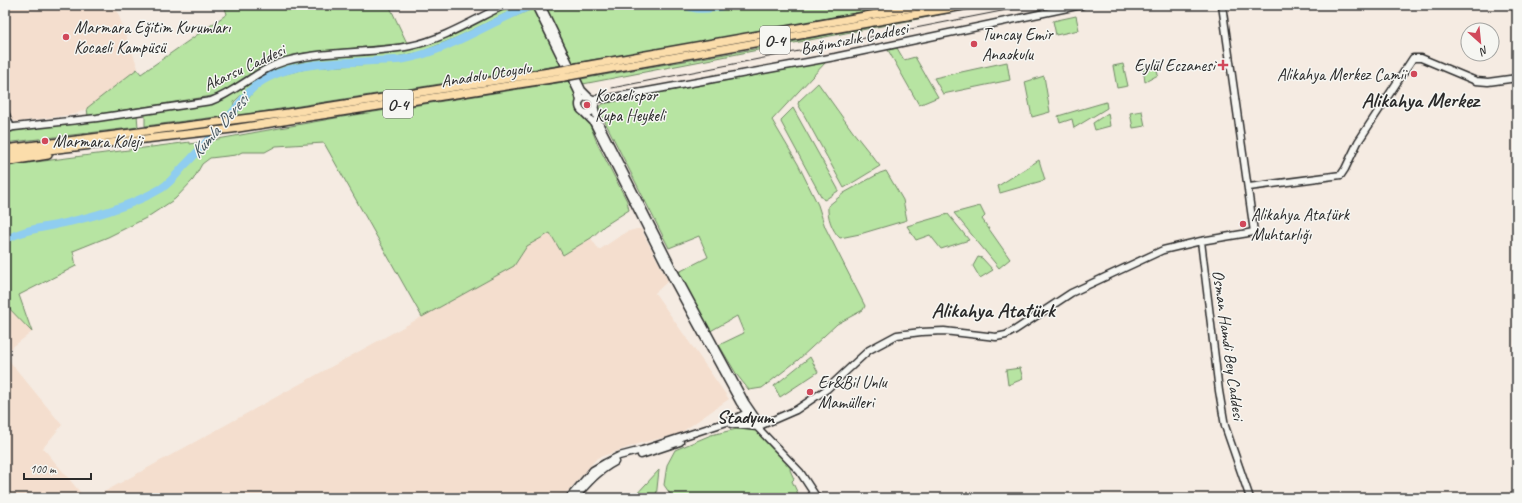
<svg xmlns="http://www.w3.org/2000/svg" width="1522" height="503" viewBox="0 0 1522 503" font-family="Caveat,sans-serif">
	<rect width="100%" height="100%" fill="#f5ebe2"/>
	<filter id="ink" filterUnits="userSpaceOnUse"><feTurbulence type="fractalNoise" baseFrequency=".025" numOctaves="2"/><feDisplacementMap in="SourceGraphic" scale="8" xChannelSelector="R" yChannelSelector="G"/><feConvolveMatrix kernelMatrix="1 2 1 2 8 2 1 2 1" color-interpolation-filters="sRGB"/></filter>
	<g filter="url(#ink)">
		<path fill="#f4dece" d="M 5,5 L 115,5 L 138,68 L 88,108 L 76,114 L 17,122 L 12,120 L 5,100 Z
			M 637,229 L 641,229 L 668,281 L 655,293 L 729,399 L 679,434 L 641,443 L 597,458 L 562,498 L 93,498 L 514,266 L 527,246 L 551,233 L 563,255 L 591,238 L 599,250 L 626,232 Z
			M 5,304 L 32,332 L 6,352 L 11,363 L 62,425 L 43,448 L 85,498 L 5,498 Z"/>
		<path fill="#b7e4a2" stroke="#718866" d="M 224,5 L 389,5 L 407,43 L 304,53 L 283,58 L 257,69 L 218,95 L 88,116 L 87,108 L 137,69 L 141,74 L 227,14 Z
			M 505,5 L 523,5 L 458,37 L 421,52 L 396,57 L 301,63 L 284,68 L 269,74 L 253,84 L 234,102 L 233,108 L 224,116 L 145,126 L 145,114 L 215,103 L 224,100 L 251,81 L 275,68 L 298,61 L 418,44 Z
			M 544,5 L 680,5 C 698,16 720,10 739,5 L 898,5 L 708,41 L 573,63 Z
			M 984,5 L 990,5 L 583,84 L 581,79 L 754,49 Z
			M 535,8 L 562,65 L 235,116 L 254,91 L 265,82 L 281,75 L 310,68 L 404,62 L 446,48 L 470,38 L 492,26 Z
			M 1076,16 L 1079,30 L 1056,35 L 1053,21 Z
			M 897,48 L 904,60 L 915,57 L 938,97 L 919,105 L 888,50 Z
			M 826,62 L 772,120 L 798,164 L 818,205 L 825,227 L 865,306 L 863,310 L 837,324 L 798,360 L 762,388 L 749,390 L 737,375 L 719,345 L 744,333 L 737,316 L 707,333 L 675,274 L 708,257 L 699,236 L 669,248 L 598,108 L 603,104 L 620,100 Z
			M 1007,62 L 1010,80 L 943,94 L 934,78 Z
			M 1156,63 L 1158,75 L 1145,82 L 1143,67 Z
			M 1123,64 L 1128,86 L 1117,88 L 1113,66 Z
			M 1044,76 L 1050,112 L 1032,117 L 1025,82 Z
			M 570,81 L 578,100 L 579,110 L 588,120 L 598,145 L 627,201 L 629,210 L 604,226 L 591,238 L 563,255 L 550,233 L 527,246 L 514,266 L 422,317 L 324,143 L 276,146 L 265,152 L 242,152 L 236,155 L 210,158 L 202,164 L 193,180 L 175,199 L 146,218 L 108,237 L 73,251 L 76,266 L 19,295 L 32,332 L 5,304 L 5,166 L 190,142 L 190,144 L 336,118 Z
			M 818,83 L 853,132 L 880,166 L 844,188 L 798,104 L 799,101 Z
			M 1106,102 L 1107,108 L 1074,128 L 1072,119 L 1060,123 L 1058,116 Z
			M 793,108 L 838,189 L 838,191 L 826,199 L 824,200 L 821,196 L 781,122 L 782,119 Z
			M 1142,111 L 1145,126 L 1133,128 L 1130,113 Z
			M 1108,113 L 1110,126 L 1095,130 L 1093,123 Z
			M 137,115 L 138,127 L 5,143 L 5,132 Z
			M 1039,160 L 1045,180 L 1000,193 L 998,186 Z
			M 886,171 L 903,200 L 907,220 L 860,234 L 840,238 C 832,231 827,216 828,206 L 844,193 L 880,173 Z
			M 980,206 L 985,216 L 982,219 L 1010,259 L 999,268 L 954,213 Z
			M 948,214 L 969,240 L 941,249 L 930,235 L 916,240 L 907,226 Z
			M 978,257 L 982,258 L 993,270 L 980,278 L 973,266 Z
			M 810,357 L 818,372 L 780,397 L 774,386 Z
			M 1020,368 L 1023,379 L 1008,385 L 1006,370 Z
			M 737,429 L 757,430 L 791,464 L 790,470 L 794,479 L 792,481 L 800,498 L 673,498 L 664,485 L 667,465 L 675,450 L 711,435 Z
			M 659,470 L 656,498 L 633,498 Z"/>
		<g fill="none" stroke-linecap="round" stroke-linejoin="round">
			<path stroke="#8fcdf0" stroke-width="8" d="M 684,5 C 697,11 713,9 727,5
				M 5,240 C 26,228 46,228 69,222 C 99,215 135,204 162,188 C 170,183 177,174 183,167 C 199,151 213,134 228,118 C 246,97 249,85 276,74 C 306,62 340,63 372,61 C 383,60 394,61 405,59 C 450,50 490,22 533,5"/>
			<defs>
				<path id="secondary" d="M 535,5 L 578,92 L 580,101
					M 541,5 L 582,90 L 589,97
					M579 105a8 8 0 1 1 16 0a8 8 0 1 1-16 0Z
					M 593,99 L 609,98 L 835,57 L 1082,5
					M 595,109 L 597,119 L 674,271 L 745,402 L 760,424
					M 5,112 L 11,128
					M 584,113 L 593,122 L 674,282 L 740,403 L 757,427 L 800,472 L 817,498
					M 5,128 L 97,118 L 211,101 C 238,91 258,69 286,61 C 326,50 370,54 410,46 C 444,39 475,19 505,5
					M 1249,187 L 1341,175 L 1345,169 L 1358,142 L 1413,58 L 1421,58 L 1476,81 L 1488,82 L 1517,78
					M 1201,241 L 1219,391 L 1225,426 L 1250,498
					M 731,424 L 757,427 L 796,410 L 827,389 L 869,350 L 897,335 L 921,332 L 944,331 L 996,337 L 1006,335 L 1015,330 L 1071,293 L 1163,250 L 1201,241 L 1254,232 L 1222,5
					M 641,455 L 680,442
					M 569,498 L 593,470 L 605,463 L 619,456 L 642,450 L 730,421 L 747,413 L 751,413
					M 575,498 C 587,484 598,471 615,462"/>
				<path id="highway" d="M 578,67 L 927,5
					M 580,74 L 969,5
					M 5,149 L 281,114 L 562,70
					M 5,155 L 232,129 L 564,77
					M 5,162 L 48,155"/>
			</defs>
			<use href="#secondary" stroke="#2b2b2b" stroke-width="9"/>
			<use href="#highway" stroke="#2b2b2b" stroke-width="10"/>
			<use href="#secondary" stroke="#f6f6f2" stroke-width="6"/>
			<use href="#highway" stroke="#fbddab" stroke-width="7"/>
			<path stroke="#2b2b2b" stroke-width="1" d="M 612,88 L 1032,5"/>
			<defs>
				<path id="highway-bridge" d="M 562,70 L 578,67
					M 564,77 L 580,74"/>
			</defs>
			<use href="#highway-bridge" stroke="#2b2b2b" stroke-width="10" stroke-linecap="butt"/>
			<use href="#highway-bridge" stroke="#fbddab" stroke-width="7"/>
		</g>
	</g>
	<g fill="#d1495b" stroke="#f6f6f2" stroke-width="1.5">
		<circle cx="66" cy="37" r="4"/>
		<circle cx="974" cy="44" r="4"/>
		<path d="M1221 59h4v4h4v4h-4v4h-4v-4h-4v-4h4z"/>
		<circle cx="1414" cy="74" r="4"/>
		<circle cx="587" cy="105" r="4"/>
		<circle cx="45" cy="141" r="4"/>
		<circle cx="1243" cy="224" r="4"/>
		<circle cx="810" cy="392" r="4"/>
	</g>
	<g text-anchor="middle" stroke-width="3" stroke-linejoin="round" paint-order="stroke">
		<g fill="#f6f6f2" stroke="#686867" stroke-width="1">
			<rect x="760" y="26" width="30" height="28" rx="3"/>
			<rect x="383" y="90" width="30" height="28" rx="3"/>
		</g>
		<g font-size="16" font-weight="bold" fill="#2b2b2b">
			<text x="775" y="46">O-4</text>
			<text x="398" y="110">O-4</text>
		</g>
		<g font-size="17" fill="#2b2b2b" stroke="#f6f6f2" text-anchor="start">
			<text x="74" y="33">Marmara Eğitim Kurumları<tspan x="74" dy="20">Kocaeli Kampüsü</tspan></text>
			<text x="982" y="40">Tuncay Emir<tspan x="982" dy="20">Anaokulu</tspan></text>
			<text x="1215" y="71" text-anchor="end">Eylül Eczanesi</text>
			<text x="1406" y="80" text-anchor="end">Alikahya Merkez Camii</text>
			<text x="595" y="101">Kocaelispor<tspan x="595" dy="20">Kupa Heykeli</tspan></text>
			<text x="53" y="147">Marmara Koleji</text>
			<text x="1251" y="220">Alikahya Atatürk<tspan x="1251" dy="20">Muhtarlığı</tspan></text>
			<text x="818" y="388">Er&amp;Bil Unlu<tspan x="818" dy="20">Mamülleri</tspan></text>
		</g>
		<g font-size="17" fill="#2b2b2b" stroke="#f6f6f2">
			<text transform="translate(854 38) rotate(-11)" y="6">Bağımsızlık Caddesi</text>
			<text transform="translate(244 67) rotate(-25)" y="6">Akarsu Caddesi</text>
			<text transform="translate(486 74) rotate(-9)" y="6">Anadolu Otoyolu</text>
			<text transform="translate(1229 345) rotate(82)" y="6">Osman Hamdi Bey Caddesi</text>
		</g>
		<g font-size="18" font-style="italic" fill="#44545c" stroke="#f6f6f2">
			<text transform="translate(219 126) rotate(-49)" y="6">Kumla Deresi</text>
		</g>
		<g font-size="19" font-weight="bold" fill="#2b2b2b" stroke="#f6f6f2">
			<text x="745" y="423">Stadyum</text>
		</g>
		<g font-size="21" font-weight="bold" fill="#2b2b2b" stroke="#f6f6f2">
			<text x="1420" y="107">Alikahya Merkez</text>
			<text x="993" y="317">Alikahya Atatürk</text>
		</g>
	</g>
	<rect width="1522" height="503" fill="none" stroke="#f6f6f2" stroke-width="20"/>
	<rect x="10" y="10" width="1502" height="483" fill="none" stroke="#2b2b2b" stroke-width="1.5" filter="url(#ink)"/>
	<g transform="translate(1480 42) rotate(153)"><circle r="19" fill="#f6f6f2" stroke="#a5a5a2"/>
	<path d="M0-3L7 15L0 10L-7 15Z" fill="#d1495b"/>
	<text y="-6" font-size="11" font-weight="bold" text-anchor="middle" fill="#2b2b2b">N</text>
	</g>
	<path d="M24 473v6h67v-6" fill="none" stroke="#2b2b2b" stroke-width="2"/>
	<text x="30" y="473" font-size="12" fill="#2b2b2b" stroke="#f6f6f2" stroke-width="3" paint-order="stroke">100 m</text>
</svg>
